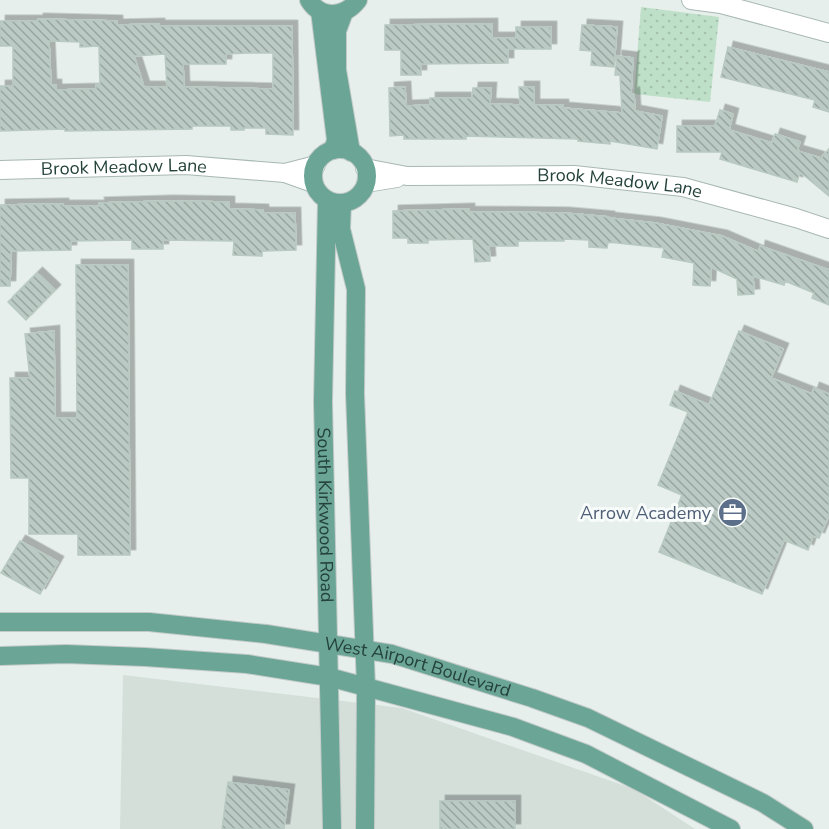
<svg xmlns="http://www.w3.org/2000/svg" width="829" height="829" viewBox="0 0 829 829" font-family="'Nunito Sans',sans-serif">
	<defs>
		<pattern id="park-dots" width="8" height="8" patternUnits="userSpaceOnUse" patternTransform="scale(1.5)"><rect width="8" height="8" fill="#bfe0c8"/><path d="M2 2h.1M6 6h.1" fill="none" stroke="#a4c1ad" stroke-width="1.8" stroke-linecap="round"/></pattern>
		<pattern id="building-back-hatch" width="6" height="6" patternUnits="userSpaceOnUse" patternTransform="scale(1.5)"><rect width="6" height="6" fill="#bbcac4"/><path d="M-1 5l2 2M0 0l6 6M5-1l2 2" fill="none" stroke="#98a6a0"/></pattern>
		<filter id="shadow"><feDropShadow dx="5.5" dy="-5.5" stdDeviation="0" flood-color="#0004"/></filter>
	</defs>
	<rect width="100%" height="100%" fill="#e6efeb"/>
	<path fill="#d4dfda" d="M 123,675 L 402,708 L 634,789 L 695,829 L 120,829 Z"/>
	<path fill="url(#park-dots)" d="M 641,7 L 719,17 L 710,102 L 634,94 Z"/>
	<path fill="url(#building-back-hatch)" stroke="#b8c9c2" stroke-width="1.5" fill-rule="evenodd" filter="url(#shadow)" d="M 38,19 L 117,21 L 117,25 L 159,24 L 159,26 L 292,26 L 293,135 L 266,134 L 266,128 L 244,128 L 244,130 L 231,130 L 231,126 L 192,126 L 192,129 L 65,131 L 65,129 L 0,131 L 0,86 L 13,86 L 13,46 L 0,46 L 0,21 L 38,21 ZM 49,41 L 80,42 L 80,47 L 99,46 L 100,85 L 96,85 L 96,89 L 56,90 L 56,85 L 51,85 ZM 247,53 L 273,53 L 273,89 L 184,87 L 183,64 L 226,64 L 226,54 ZM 165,54 L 167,87 L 144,87 L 134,56 Z
		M 492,24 L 492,38 L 516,38 L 516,27 L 551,27 L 551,49 L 508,49 L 508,63 L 421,64 L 421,75 L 401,75 L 401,50 L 385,50 L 385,25 Z
		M 582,25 L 617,27 L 614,67 L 591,65 L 592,51 L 580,50 Z
		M 728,47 L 829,72 L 829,112 L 813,107 L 815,100 L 721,77 Z
		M 617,56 L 633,58 L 631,94 L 634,94 L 635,111 L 662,116 L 657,149 L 610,141 L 610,144 L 578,141 L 578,139 L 466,136 L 466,139 L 404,139 L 404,135 L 390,136 L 389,88 L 405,87 L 406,106 L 430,105 L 430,98 L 472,98 L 473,88 L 491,88 L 490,104 L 520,105 L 519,87 L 534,87 L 534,105 L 563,105 L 563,108 L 622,113 L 620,75 L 615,75 Z
		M 720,110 L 733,114 L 729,130 L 772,143 L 775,134 L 800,142 L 797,151 L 821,158 L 829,149 L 829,196 L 800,172 L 797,182 L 720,159 L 722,152 L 677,152 L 677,126 L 715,126 Z
		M 168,201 L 229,202 L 229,209 L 263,210 L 263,213 L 295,213 L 296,250 L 262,251 L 262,256 L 233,255 L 234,241 L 163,240 L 163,249 L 132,249 L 132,240 L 71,241 L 71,250 L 11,251 L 10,286 L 0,286 L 0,205 L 63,204 L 63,206 L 100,206 L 99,203 Z
		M 469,209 L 469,212 L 564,213 L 609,217 L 609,218 L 655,223 L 722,236 L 759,252 L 760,246 L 829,270 L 829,305 L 812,298 L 814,293 L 785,281 L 784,285 L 753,276 L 754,294 L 738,295 L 737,279 L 711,267 L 710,286 L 693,285 L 694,263 L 662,257 L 664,248 L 608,242 L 607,248 L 589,247 L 589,240 L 564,239 L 564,241 L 518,241 L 518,246 L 489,246 L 490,261 L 475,262 L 473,239 L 428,240 L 428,243 L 408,243 L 408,238 L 393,238 L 393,211 Z
		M 76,265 L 128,265 L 130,555 L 78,555 L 78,534 L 29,534 L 29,478 L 11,478 L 10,378 L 30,378 L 25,334 L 54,331 L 55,418 L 77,418 Z
		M 37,273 L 55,290 L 26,320 L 8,302 Z
		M 739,331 L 783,349 L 771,378 L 812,394 L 814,388 L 829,394 L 829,515 L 819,538 L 813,536 L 808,550 L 784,540 L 762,594 L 659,552 L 682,495 L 658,485 L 688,412 L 670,405 L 675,391 L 709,405 Z
		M 20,541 L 58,562 L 40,594 L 1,573 Z
		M 228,782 L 289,790 L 284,829 L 222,829 Z
		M 440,801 L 515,801 L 515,829 L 440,829 Z"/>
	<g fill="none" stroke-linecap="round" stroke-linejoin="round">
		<defs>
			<g id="minor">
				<path d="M 691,0 L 721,4 L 829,33"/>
				<path id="s1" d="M 365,168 L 407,176 L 574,175 L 683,187 L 796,218 L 829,229"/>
				<path id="s2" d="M 0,170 L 186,165 L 285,173 L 313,183"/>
				<path d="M 285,173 L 316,165"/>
				<path d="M 366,183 L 397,178"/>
			</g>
			<g id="major">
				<path d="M 309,0 C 321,20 345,17 358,0"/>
				<path d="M 320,11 L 336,140 L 333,150"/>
				<path d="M 344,12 L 337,31 L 337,70 L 351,152"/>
				<circle cx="340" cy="176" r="27"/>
				<path id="s3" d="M 327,200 L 323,402 L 332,829"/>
				<path d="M 342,203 L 341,229 L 356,289 L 355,394 L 366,687 L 365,829"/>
				<path id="s4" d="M 0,622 L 149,622 L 266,634 L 392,654 L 532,698 L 588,718 L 763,803 L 804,829"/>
				<path d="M 0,656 L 66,654 L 145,657 L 247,664 L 329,677 L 513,727 L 586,754 L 731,829"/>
			</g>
		</defs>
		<use href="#minor" stroke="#a8b8b2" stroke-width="20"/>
		<use href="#major" stroke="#c2cac8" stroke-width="20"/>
		<use href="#minor" stroke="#fff" stroke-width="18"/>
		<use href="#major" stroke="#6aa596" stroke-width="18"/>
	</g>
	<defs>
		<symbol id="office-disc" viewBox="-11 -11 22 22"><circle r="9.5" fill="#5c6f8a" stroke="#f7fbf9"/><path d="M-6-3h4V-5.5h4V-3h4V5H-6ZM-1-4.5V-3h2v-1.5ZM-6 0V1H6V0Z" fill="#fff"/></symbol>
	</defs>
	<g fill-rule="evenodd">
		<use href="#office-disc" x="716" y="496" width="33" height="33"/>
	</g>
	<g text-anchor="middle" stroke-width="6" stroke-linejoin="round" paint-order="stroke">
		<g font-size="18" fill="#24423a" stroke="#f7fbf9">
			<text dy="6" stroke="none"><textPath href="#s2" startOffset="124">Brook Meadow Lane</textPath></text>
			<text dy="6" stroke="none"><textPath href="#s1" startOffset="256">Brook Meadow Lane</textPath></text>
			<text dy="6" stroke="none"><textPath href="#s3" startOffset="315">South Kirkwood Road</textPath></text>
			<text dy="6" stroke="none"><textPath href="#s4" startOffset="422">West Airport Boulevard</textPath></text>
		</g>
		<g font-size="18" fill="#4e5e75" stroke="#f7fbf9" text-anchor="end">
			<text x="711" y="519">Arrow Academy</text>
		</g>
	</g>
</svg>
